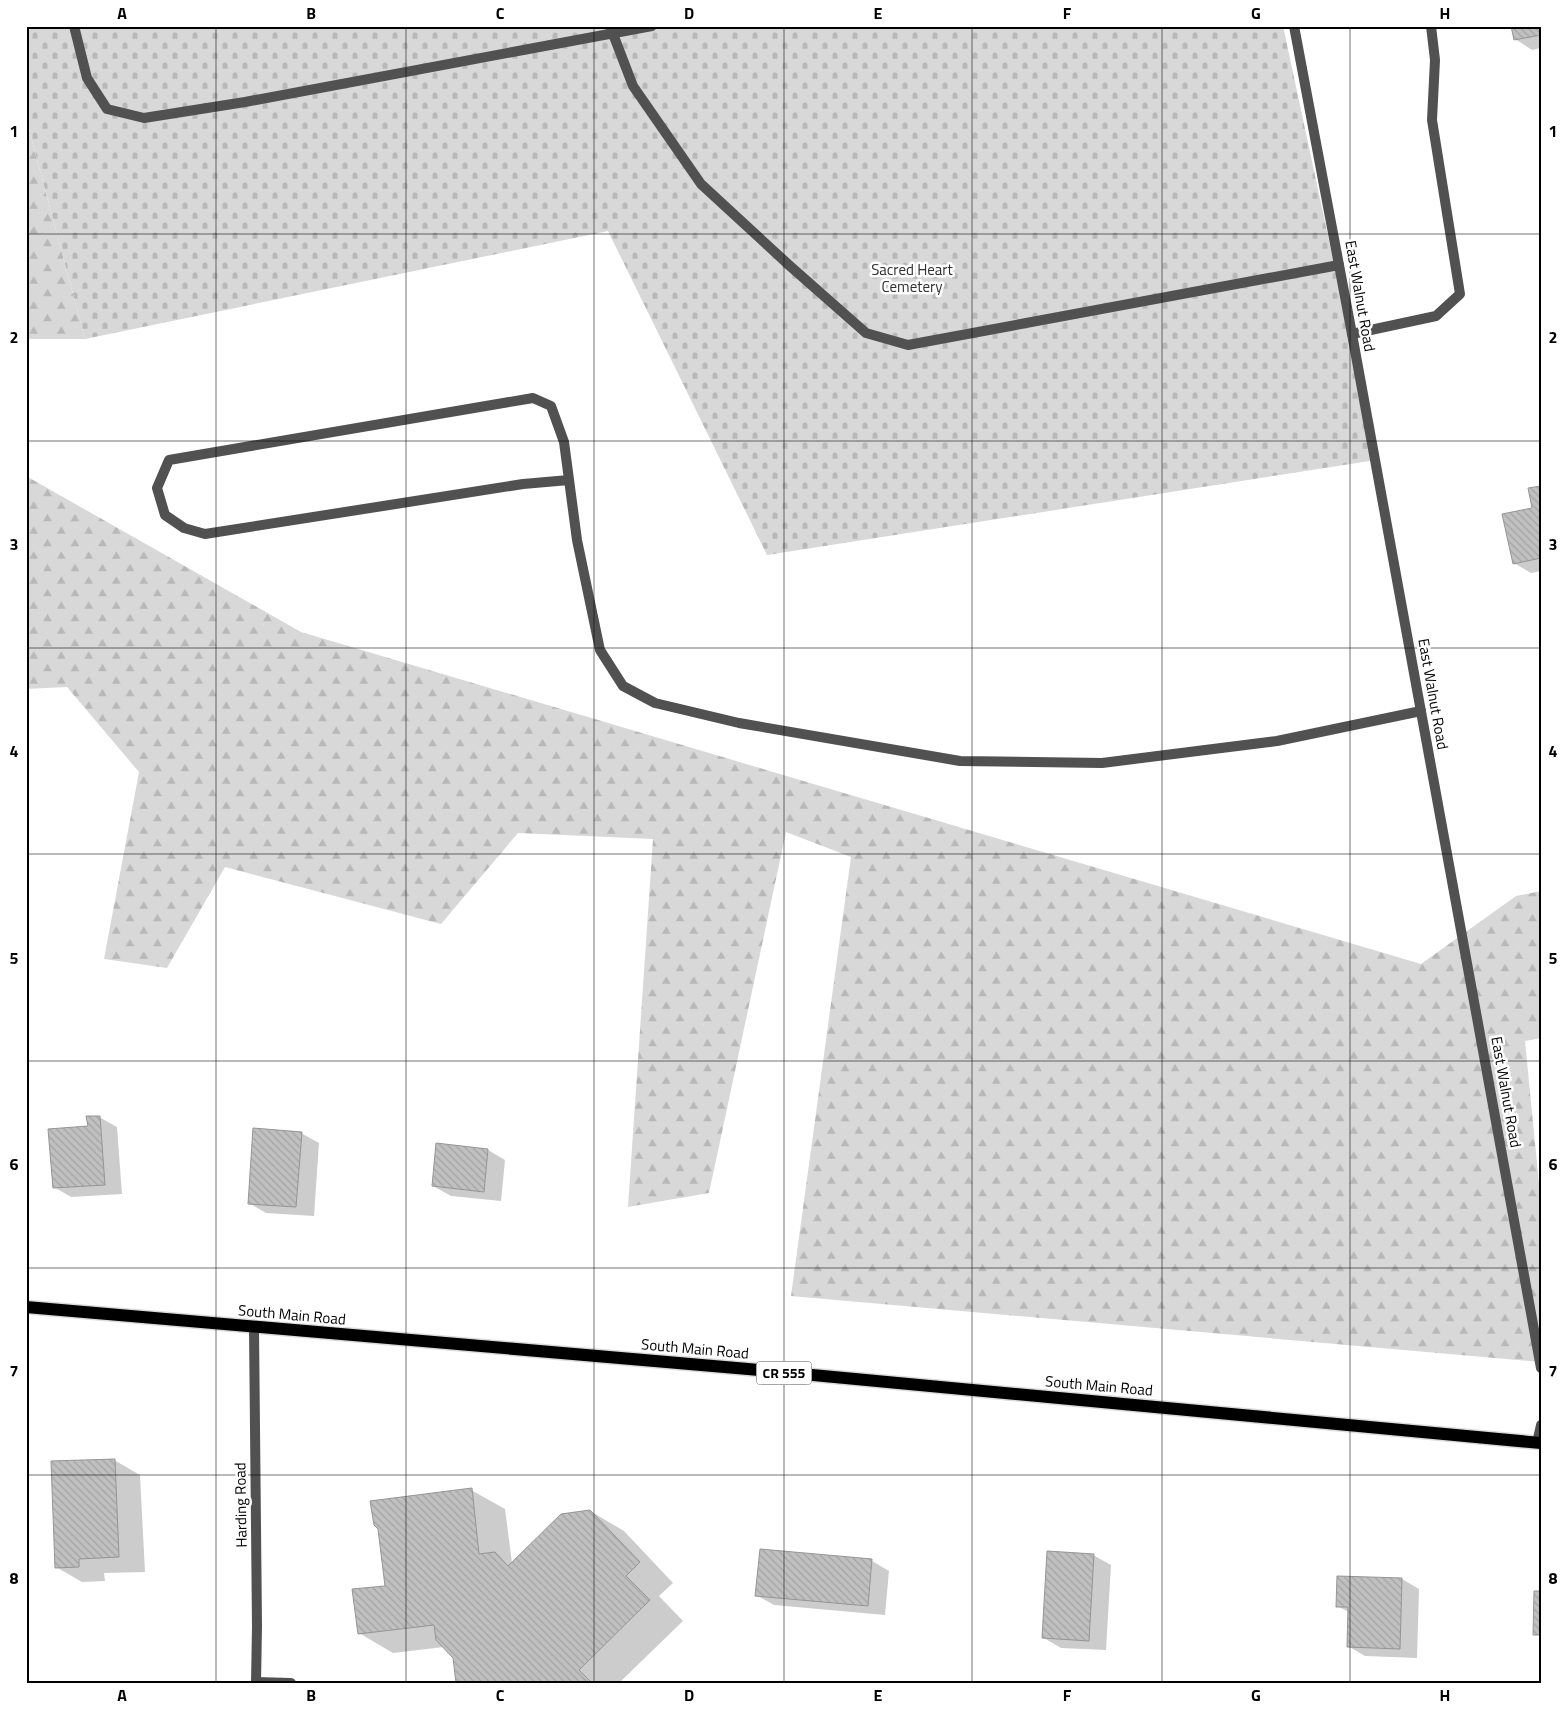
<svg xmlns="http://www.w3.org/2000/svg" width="1567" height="1709" viewBox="0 0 1567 1709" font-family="'Titillium Web',sans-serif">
	<defs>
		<pattern id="forest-firs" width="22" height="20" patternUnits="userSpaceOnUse" patternTransform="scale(1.25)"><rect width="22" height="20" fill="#d8d8d8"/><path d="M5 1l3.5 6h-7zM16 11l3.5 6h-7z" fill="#b8b8b8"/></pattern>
		<pattern id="cemetery-stones" width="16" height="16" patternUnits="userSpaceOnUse" patternTransform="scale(1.25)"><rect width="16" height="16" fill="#d8d8d8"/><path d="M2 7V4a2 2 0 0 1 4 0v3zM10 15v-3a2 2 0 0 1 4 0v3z" fill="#b8b8b8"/></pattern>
		<pattern id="building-back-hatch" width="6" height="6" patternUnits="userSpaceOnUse" patternTransform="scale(1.25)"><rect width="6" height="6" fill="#c0c0c0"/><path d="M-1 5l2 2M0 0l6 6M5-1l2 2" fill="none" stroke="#a3a3a3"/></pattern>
	</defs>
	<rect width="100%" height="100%" fill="#fff"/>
	<path fill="url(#forest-firs)" d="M 26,118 L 85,339 L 26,339 Z
		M 26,476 L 301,632 L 1421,964 L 1516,896 L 1541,891 L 1541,1038 L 1525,1041 L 1541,1204 L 1541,1362 L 791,1296 L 851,857 L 786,832 L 709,1193 L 628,1207 L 653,839 L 518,833 L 441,924 L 225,867 L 167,968 L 104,959 L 139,772 L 67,687 L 26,689 Z"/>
	<path fill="url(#cemetery-stones)" d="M 26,26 L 1283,26 L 1376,460 L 767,555 L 608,231 L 85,339 L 26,118 Z"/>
	<path fill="#0003" d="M 1541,26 L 1541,48 L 1532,50 L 1515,39 Z
		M 1541,487 L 1541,571 L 1531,573 L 1514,563 Z
		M 99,1117 L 117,1127 L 122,1194 L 71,1197 L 54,1187 L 89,1127 Z
		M 301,1133 L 319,1143 L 314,1216 L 266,1213 L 249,1203 Z
		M 488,1150 L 505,1160 L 501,1201 L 451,1196 L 433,1186 Z
		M 114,1460 L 140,1475 L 145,1572 L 104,1573 L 105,1581 L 82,1582 L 56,1567 Z
		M 471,1490 L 505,1509 L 512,1563 L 590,1511 L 624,1531 L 673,1583 L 659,1596 L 683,1621 L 619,1683 L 458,1683 L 454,1658 L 444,1647 L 393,1653 L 359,1633 L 386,1587 Z
		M 1093,1555 L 1111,1565 L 1106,1650 L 1061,1648 L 1044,1638 Z
		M 872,1561 L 889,1571 L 885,1615 L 774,1605 L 756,1595 Z
		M 1402,1579 L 1419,1589 L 1417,1658 L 1365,1656 L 1348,1646 L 1349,1612 L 1337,1606 Z"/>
	<path fill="url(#building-back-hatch)" stroke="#959595" d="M 1511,26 L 1541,26 L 1541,35 L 1514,40 Z
		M 1541,486 L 1541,558 L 1513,564 L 1502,514 L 1532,508 L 1528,488 Z
		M 86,1116 L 100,1116 L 105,1185 L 53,1188 L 48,1129 L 88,1126 Z
		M 253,1128 L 302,1132 L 296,1207 L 248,1204 Z
		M 436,1143 L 488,1149 L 484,1192 L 432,1186 Z
		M 115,1459 L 119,1557 L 79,1559 L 79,1567 L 55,1568 L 51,1461 Z
		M 472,1488 L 479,1554 L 495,1552 L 508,1566 L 561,1514 L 590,1510 L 640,1562 L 626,1576 L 650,1600 L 579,1670 L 592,1683 L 456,1683 L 453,1658 L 436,1640 L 434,1625 L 358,1634 L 352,1589 L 385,1586 L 378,1529 L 374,1525 L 370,1501 Z
		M 760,1549 L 872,1559 L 868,1606 L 755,1596 Z
		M 1047,1551 L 1094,1554 L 1089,1641 L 1042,1638 Z
		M 1337,1576 L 1402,1578 L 1400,1649 L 1347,1647 L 1348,1607 L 1336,1607 Z
		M 1534,1591 L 1541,1591 L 1541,1635 L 1533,1635 Z"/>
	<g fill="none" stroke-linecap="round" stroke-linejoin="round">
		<defs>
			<path id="primary" d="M 26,1307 L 748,1369 L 1541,1443"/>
		</defs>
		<use href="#primary" stroke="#dbdbdb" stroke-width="15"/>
		<path stroke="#515151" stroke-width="10" d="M 74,26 L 87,78 L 107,109 L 144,118 L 245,102 L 652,26
			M 610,26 L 633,86 L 701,184 L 790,266 L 866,333 L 908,345 L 1339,265
			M 1352,334 L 1436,316 L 1460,294 L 1432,120 L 1435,60 L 1431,26
			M 569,480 L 523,484 L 205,534 L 184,528 L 165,515 L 157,488 L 169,460 L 533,398 L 551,406 L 564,442 L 577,540 L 600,650 L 623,686 L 655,703 L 739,723 L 960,761 L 1102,763 L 1277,741 L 1421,711
			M 256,1682 L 291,1683"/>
		<path stroke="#515151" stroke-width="10" d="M 1294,26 L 1352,334 L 1541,1368
			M 254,1328 L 257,1626 L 256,1683
			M 1537,1443 L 1541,1425"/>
		<use href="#primary" stroke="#000" stroke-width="12"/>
	</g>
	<path fill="none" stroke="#000" stroke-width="1" stroke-opacity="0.55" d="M 216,26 L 216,1683M 406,26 L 406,1683M 594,26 L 594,1683M 784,26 L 784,1683M 972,26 L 972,1683M 1162,26 L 1162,1683M 1350,26 L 1350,1683M 26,234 L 1541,234M 26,441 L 1541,441M 26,648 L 1541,648M 26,854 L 1541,854M 26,1061 L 1541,1061M 26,1268 L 1541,1268M 26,1475 L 1541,1475"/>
	<g text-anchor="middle" stroke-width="5" stroke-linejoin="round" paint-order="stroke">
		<rect fill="#fff" stroke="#4c4c4c" stroke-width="1" x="756.5" y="1361.5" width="55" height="23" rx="4"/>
		<g font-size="14" font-weight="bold" fill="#000">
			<text x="784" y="1378">CR 555</text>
		</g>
		<g font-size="15" fill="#2f2f2f" stroke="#fff">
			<text x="912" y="275">Sacred Heart<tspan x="912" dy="17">Cemetery</tspan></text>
		</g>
		<g font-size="15" fill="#000" stroke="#fff">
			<text transform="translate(1360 296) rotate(80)" y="5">East Walnut Road</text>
			<text transform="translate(1433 694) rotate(80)" y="5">East Walnut Road</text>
			<text transform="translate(1506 1092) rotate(80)" y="5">East Walnut Road</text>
			<text transform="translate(292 1315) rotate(5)" y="5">South Main Road</text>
			<text transform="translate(695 1349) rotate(5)" y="5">South Main Road</text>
			<text transform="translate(1099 1386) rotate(5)" y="5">South Main Road</text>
			<text transform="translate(241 1505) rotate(-91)" y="5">Harding Road</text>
		</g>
	</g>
	<rect width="1567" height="1709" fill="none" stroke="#ffffff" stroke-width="55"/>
	<rect x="28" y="28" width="1512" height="1654" fill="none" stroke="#000" stroke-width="2"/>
	<g font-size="16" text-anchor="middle" font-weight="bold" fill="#000">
		<text x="122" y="19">A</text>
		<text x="311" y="19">B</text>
		<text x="500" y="19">C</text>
		<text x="689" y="19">D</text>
		<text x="878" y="19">E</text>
		<text x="1067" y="19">F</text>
		<text x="1256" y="19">G</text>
		<text x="1445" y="19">H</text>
		<text x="14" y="137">1</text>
		<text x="1553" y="137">1</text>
		<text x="14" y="343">2</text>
		<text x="1553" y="343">2</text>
		<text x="14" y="550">3</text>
		<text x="1553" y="550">3</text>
		<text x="14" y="757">4</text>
		<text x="1553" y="757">4</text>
		<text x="14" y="964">5</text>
		<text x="1553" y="964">5</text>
		<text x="14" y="1170">6</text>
		<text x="1553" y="1170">6</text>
		<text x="14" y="1377">7</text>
		<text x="1553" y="1377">7</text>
		<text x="14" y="1584">8</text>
		<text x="1553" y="1584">8</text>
		<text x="122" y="1701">A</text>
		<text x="311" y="1701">B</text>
		<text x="500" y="1701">C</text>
		<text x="689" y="1701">D</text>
		<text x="878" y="1701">E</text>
		<text x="1067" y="1701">F</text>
		<text x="1256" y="1701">G</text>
		<text x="1445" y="1701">H</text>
	</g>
</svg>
